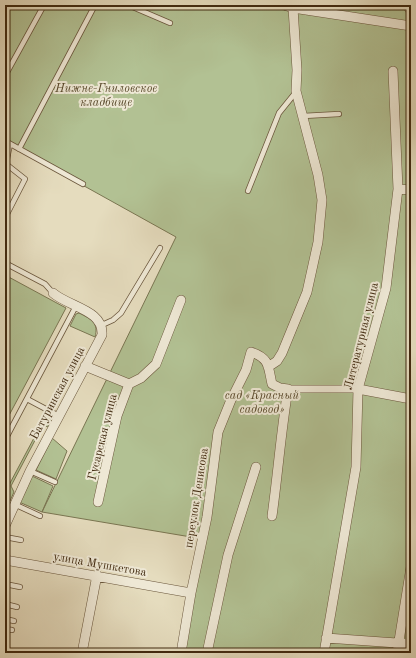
<svg xmlns="http://www.w3.org/2000/svg" width="416" height="658" viewBox="0 0 416 658" font-family="'Old Standard TT',serif">
	<rect width="100%" height="100%" fill="#e5dcbe"/>
	<filter id="stains"><feTurbulence type="fractalNoise" baseFrequency=".005" numOctaves="4"/><feColorMatrix values="0 0 0 0 .2 0 0 0 0 .09 0 0 0 0 .02 0 0 0 .5 -.17"/></filter>
	<radialGradient id="worn" r=".72"><stop offset=".6" stop-color="#630" stop-opacity="0"/><stop offset="1" stop-color="#630" stop-opacity=".3"/></radialGradient>
	<path fill="#b2c193" stroke="#7a7652" d="M 5,5 L 280,5 L 292,10 L 411,29 L 411,653 L 184,653 L 203,539 L 42,512 L 176,237 L 5,142 Z
		M 288,5 L 411,5 L 411,25 Z
		M 5,275 L 66,308 L 5,423 Z
		M 79,313 C 91,319 99,323 95,337 L 70,326 L 76,314 Z
		M 49,418 L 52,420 L 50,426 L 42,427 L 11,486 L 14,492 L 10,501 L 7,502 L 5,500 L 5,483 L 9,485 L 43,421 L 46,423 Z
		M 52,438 L 67,451 L 56,479 L 36,470 Z
		M 32,476 L 53,486 L 42,512 L 19,502 Z"/>
	<g fill="none" stroke-linecap="round" stroke-linejoin="round">
		<defs>
			<path id="service" d="M 128,5 L 170,23
				M 5,76 L 44,5
				M 303,116 L 339,114
				M 5,141 L 83,184
				M 19,149 L 95,5
				M 248,191 L 279,113 L 296,92
				M 5,218 L 25,179 L 6,164 L 10,144
				M 5,263 L 45,284 L 53,293
				M 102,325 L 113,320 L 121,313 L 160,248
				M 27,399 L 59,416
				M 5,440 L 76,306
				M 30,471 L 55,482
				M 14,504 L 40,516
				M 5,537 L 21,540
				M 5,584 L 20,587
				M 5,604 L 17,607
				M 5,619 L 14,621
				M 5,629 L 12,630"/>
			<path id="pedestrian" d="M 288,389 L 358,389"/>
			<path id="minor" d="M 284,5 L 293,8 L 411,26
				M 407,5 L 411,11
				M 398,189 L 411,190
				M 85,366 L 129,384
				M 268,367 L 277,361 L 282,353 L 307,292 L 318,242 L 322,200 L 318,175 L 296,91 L 297,70 L 293,8
				M 358,389 L 411,399
				M 98,502 L 117,416 L 129,384 L 141,378 L 156,364 L 181,300
				M 5,526 L 30,471 L 102,335 C 104,310 69,307 53,293
				M 5,560 L 191,593
				M 326,638 L 411,644
				M 82,653 L 97,575
				M 181,653 L 191,593 L 207,517 L 218,432 L 231,400 L 246,370 L 251,352 C 270,358 268,367 272,384 L 280,388 L 288,389 C 281,431 278,473 272,516
				M 207,653 L 228,555 L 256,467
				M 324,653 L 356,467 L 358,389 L 386,288 L 398,189 L 393,71
				M 397,653 L 411,567"/>
		</defs>
		<use href="#service" stroke="#6a563c" stroke-width="6"/>
		<use href="#pedestrian" stroke="#6a563c" stroke-width="8"/>
		<use href="#minor" stroke="#6a563c" stroke-width="10"/>
		<use href="#service" stroke="#eee8d5" stroke-width="4.5"/>
		<use href="#pedestrian" stroke="#eee8d5" stroke-width="7"/>
		<use href="#minor" stroke="#eee8d5" stroke-width="9"/>
	</g>
	<g text-anchor="middle" stroke-width="4" stroke-linejoin="round" paint-order="stroke">
		<g font-size="12" font-style="italic" fill="#58482a" stroke="#eee8d5">
			<text x="106" y="92">Нижне-Гниловское<tspan x="106" dy="14">кладбище</tspan></text>
			<text x="262" y="399">сад «Красный<tspan x="262" dy="14">садовод»</tspan></text>
		</g>
		<g font-size="12" fill="#412a10" stroke="#eee8d5">
			<text transform="translate(361 336) rotate(-76)" y="4">Литературная улица</text>
			<text transform="translate(57 393) rotate(-62)" y="4">Батуринская улица</text>
			<text transform="translate(102 437) rotate(-76)" y="4">Гусарская улица</text>
			<text transform="translate(196 498) rotate(-81)" y="4">переулок Денисова</text>
			<text transform="translate(100 564) rotate(10)" y="4">улица Мушкетова</text>
		</g>
	</g>
	<rect width="416" height="658" fill="none" stroke="#e5dcbe" stroke-width="20"/>
	<rect x="6" y="6" width="404" height="646" fill="none" stroke="#412a10" stroke-width="2"/>
	<rect x="10" y="10" width="396" height="638" fill="none" stroke="#412a10"/>
	<rect width="100%" height="100%" filter="url(#stains)"/>
	<rect width="100%" height="100%" fill="url(#worn)"/>
</svg>
